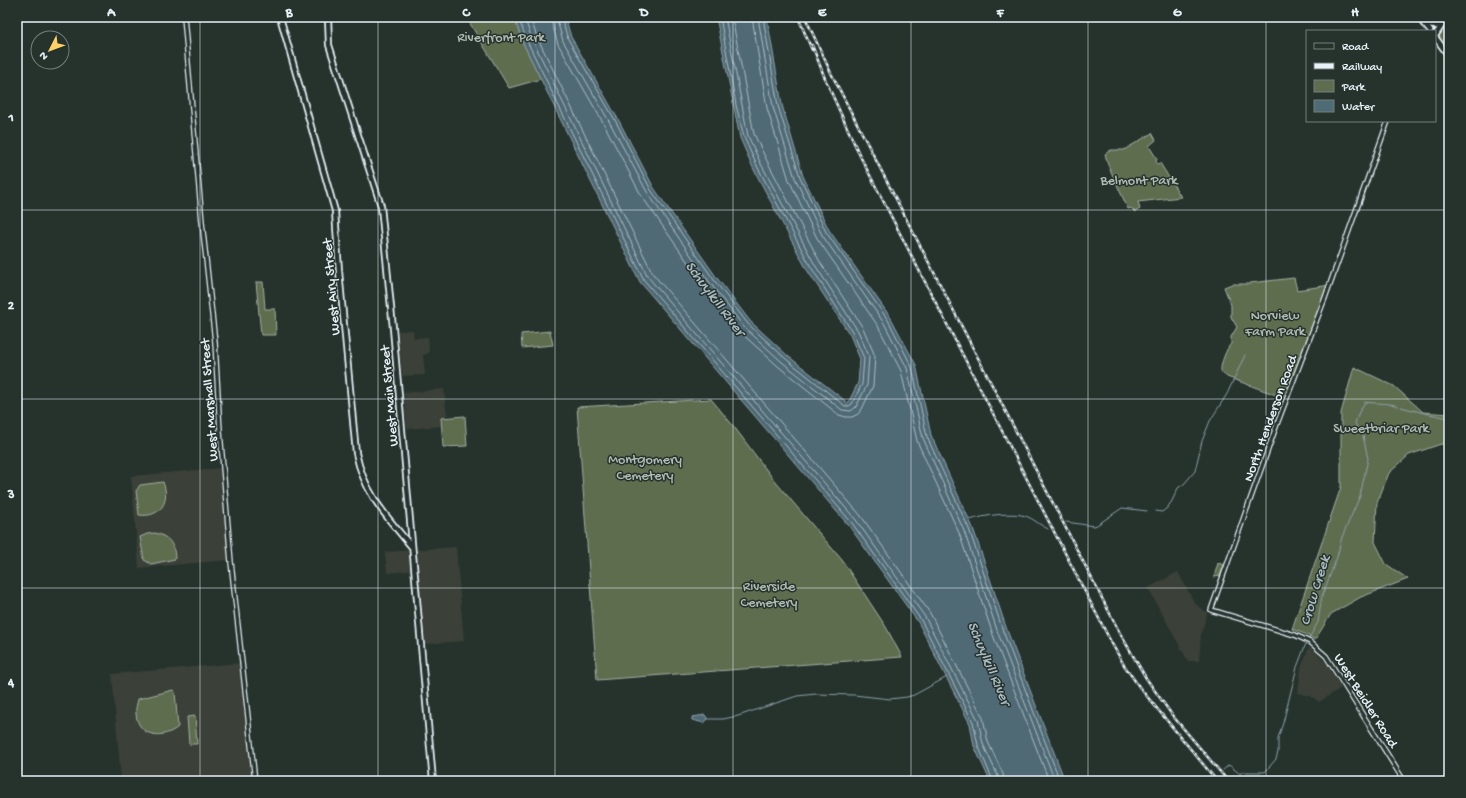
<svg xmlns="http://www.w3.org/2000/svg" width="1466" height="798" viewBox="0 0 1466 798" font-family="'Gochi Hand',sans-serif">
	<rect width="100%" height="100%" fill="#26332d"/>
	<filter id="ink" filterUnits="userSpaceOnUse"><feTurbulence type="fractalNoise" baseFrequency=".025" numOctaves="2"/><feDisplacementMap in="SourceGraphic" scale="8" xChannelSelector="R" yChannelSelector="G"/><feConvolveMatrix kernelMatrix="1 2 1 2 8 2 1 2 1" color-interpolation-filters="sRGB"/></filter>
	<g filter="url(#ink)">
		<path fill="#3a4138" d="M 413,330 L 414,338 L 428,337 L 429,352 L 427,354 L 423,355 L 425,375 L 402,376 L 398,331 Z
			M 444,389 L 447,417 L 441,418 L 441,426 L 407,429 L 404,393 Z
			M 221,468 L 229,560 L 139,568 L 131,476 Z
			M 456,547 L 464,641 L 425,644 L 418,570 L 387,573 L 385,552 Z
			M 1178,572 L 1194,602 L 1199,607 L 1206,612 L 1207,614 L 1201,634 L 1199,661 L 1188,661 L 1148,588 Z
			M 1309,647 L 1318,654 L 1328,665 L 1341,688 L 1319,702 L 1311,696 L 1298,693 L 1301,668 Z
			M 240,663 L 252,779 L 229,781 L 121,781 L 112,674 Z"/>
		<path fill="#5e6d4f" stroke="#a3afa4" d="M 466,17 L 514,17 L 523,43 L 541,79 L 509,88 Z
			M 1449,17 L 1449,56 L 1435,36 Z
			M 1152,133 L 1156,140 L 1149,146 L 1157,159 L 1156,161 L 1157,164 L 1160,163 L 1181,197 L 1138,202 L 1140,209 L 1135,212 L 1131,208 L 1128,209 L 1108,165 L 1105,154 L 1111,150 L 1124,150 Z
			M 1294,278 L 1297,290 L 1330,285 L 1287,399 L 1227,377 C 1225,375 1221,373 1221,370 C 1220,365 1227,347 1231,344 L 1231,337 L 1237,327 L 1231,317 L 1231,305 L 1224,287 L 1232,284 L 1250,284 L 1250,283 Z
			M 256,282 L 263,282 L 265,309 L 275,309 L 276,335 L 261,335 Z
			M 550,331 L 553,345 L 522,348 L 521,334 Z
			M 1354,367 L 1394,386 L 1423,412 L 1449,414 L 1449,446 L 1441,444 L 1409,455 L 1389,473 L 1377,503 L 1375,542 L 1386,564 L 1408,579 L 1361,597 L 1331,614 L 1315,640 L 1305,634 L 1292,629 L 1341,487 L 1341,413 Z
			M 711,399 L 735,428 L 774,480 L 842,560 L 886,627 L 902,657 L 597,680 L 577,407 Z
			M 465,416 L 467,446 L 443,447 L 441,418 Z
			M 163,482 C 171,502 160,518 139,515 L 136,491 L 140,485 Z
			M 155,533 C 169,536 175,545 175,559 L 151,564 L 144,560 L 140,537 L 147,534 Z
			M 1218,563 L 1224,565 L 1220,576 L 1214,577 Z
			M 173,690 L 175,692 L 178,727 C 163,740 138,737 136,714 C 135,709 137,704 138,699 Z
			M 195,716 L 197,744 L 189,744 L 187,717 Z"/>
		<path fill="#4f6b75" stroke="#8ca1a9" d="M 514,17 L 565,17 L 571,37 L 618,119 L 654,188 L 717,278 L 750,321 L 788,356 L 848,403 L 858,383 L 860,359 L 850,335 L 807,270 L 753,168 L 740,138 L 716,17 L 767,17 L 782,105 L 803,176 L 829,230 L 891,318 L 916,365 L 931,435 L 973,528 L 1007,630 L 1065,781 L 990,781 L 974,746 L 970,724 L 918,622 L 849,526 L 640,282 L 523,43 Z
			M 705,715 L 708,719 L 704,723 L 692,720 L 692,717 Z"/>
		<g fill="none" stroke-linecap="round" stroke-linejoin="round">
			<path stroke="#abbbc4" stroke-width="1" d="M 518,17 L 527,41 L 644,280 L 852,523 L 921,620 L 973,722 L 978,745 L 993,781
				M 524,17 L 532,39 L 648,277 L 856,520 L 925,617 L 978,720 L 983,744 L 998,776 L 998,781
				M 530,17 L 537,37 L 653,274 L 861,516 L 930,613 L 983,718 L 988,742 L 1003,774 L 1004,781
				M 550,17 L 558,44 L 605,126 L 641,195 L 705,287 L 740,332 L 779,367 L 839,415 L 846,417 L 852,417 L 858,414 L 862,409 L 873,386 L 875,356 L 863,328 L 820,262 L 767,161 L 754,134 L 732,17
				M 556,17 L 563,41 L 610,123 L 647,192 L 710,283 L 744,327 L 782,362 L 842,410 L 851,411 L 856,407 L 867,385 L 869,356 L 858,331 L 815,265 L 761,164 L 748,136 L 725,17
				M 561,17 L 568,39 L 615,120 L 651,190 L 714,280 L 748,324 L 786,359 L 845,406 L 849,406 L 852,404 L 862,384 L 864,358 L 853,333 L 811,267 L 757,166 L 744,137 L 736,105 L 720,17
				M 752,17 L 767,108 L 789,180 L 817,238 L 878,326 L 901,371 L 917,441 L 959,533 L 993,635 L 1049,781
				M 758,17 L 773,107 L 795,178 L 822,235 L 884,323 L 907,368 L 923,438 L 964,531 L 998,633 L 1055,781
				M 763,17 L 778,106 L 800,177 L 826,232 L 888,320 L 912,367 L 927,437 L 969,529 L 1003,631 L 1060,781"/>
			<path stroke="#8ca1a9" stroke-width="1" d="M 1401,407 L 1424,413 L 1449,418
				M 1156,511 L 1162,512 L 1167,508 L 1172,501 L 1178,488 L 1184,484 L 1195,471 L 1202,441 L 1210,421 L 1227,394 L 1245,355
				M 970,520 C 984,515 1012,512 1026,516 C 1034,519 1041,526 1048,529
				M 1066,522 L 1094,526 L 1097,525 L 1122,508 L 1147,511
				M 708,719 L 723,719 L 738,716 L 797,696 L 816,694 L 854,695 L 890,699 L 907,697 L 914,695 L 947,677
				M 1223,770 L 1229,765 L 1240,774 L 1242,772 L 1265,772 L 1276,759 L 1278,752 L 1278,738 L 1283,723 L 1297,667 L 1305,646 L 1318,622 L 1322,596 L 1337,557 L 1342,537 L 1360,496 L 1368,459 L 1363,436 L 1358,430 L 1355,423 L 1359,412 L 1365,402 C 1376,404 1387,402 1398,406
				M 1210,781 L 1213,779"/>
			<defs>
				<path id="minor" d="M 184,17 L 202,222 L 215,342 L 220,431 L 231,562 L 255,781
					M 1388,121 L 1325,298 L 1277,424 L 1211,610 L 1295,635 L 1310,642 L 1326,656 L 1404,781"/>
				<path id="major" d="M 280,17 L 335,211 L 339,271 L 356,453 C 364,493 386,516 411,546
					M 328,17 L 329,45 L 381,206 L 393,328 L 433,781
					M 1418,17 L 1430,31
					M 1424,24 L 1435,26 L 1444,23
					M 1435,36 L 1447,17
					M 1435,37 L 1449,56"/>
			</defs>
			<use href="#minor" stroke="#e8f1f8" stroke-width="6"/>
			<use href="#major" stroke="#e8f1f8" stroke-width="8"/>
			<use href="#minor" stroke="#26332d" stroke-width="3.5"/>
			<use href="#major" stroke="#26332d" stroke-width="4.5"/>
			<defs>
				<path id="rail" d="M 798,17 L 812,50
					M 805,17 L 831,73 L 1121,635 L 1146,678 L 1172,715 L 1228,781
					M 812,45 L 826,81 L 860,156 L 1111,642 L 1124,665 L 1140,688 L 1217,781"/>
			</defs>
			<use href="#rail" stroke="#e8f1f8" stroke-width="2.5"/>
			<use href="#rail" stroke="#26332d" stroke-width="1" stroke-dasharray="3" stroke-linecap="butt"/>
		</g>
	</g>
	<path fill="none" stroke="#e8f1f8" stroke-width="1" stroke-opacity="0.55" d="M 200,17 L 200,781M 378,17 L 378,781M 555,17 L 555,781M 733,17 L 733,781M 911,17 L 911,781M 1088,17 L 1088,781M 1266,17 L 1266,781M 17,210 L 1449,210M 17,399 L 1449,399M 17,588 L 1449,588"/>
	<g text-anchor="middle" stroke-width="3" stroke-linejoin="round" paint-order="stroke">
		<g font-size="14" fill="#b1bcb4" stroke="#26332d">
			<text x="501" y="41">Riverfront Park</text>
			<text x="1139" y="184">Belmont Park</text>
			<text x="1275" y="319">Norview<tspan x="1275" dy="16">Farm Park</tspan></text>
			<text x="1381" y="432">Sweetbriar Park</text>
			<text x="645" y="463">Montgomery<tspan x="645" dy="16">Cemetery</tspan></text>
			<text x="769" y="590">Riverside<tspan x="769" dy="16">Cemetery</tspan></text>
		</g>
		<g font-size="14" fill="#e8f1f8" stroke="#26332d">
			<text transform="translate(330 287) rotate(-95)" y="5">West Airy Street</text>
			<text transform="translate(388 396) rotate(-95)" y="5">West Main Street</text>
			<text transform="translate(208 400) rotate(-94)" y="5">West Marshall Street</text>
			<text transform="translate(1269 418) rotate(-70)" y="5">North Henderson Road</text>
			<text transform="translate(1367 700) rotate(58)" y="5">West Beidler Road</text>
		</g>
		<g font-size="15" font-style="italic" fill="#abbbc4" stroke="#26332d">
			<text transform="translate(716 298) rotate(53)" y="5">Schuylkill River</text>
			<text transform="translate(1314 590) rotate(-73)" y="5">Crow Creek</text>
			<text transform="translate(990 663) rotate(67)" y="5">Schuylkill River</text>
		</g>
	</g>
	<rect width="1466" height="798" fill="none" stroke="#26332d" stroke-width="44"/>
	<rect x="1306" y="30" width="130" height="92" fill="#26332d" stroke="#747f7e"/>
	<rect x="1314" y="43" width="20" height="6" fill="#26332d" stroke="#747f7e"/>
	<text x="1342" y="50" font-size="12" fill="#e8f1f8">Road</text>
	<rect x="1314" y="63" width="20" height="6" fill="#e8f1f8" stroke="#747f7e"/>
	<text x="1342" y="70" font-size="12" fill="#e8f1f8">Railway</text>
	<rect x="1314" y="80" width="20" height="12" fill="#5e6d4f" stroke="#747f7e"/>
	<text x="1342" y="90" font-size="12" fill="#e8f1f8">Park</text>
	<rect x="1314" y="100" width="20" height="12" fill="#4f6b75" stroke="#747f7e"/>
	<text x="1342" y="110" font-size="12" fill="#e8f1f8">Water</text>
	<g transform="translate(50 50) rotate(228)"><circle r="19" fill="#26332d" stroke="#747f7e"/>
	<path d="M0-3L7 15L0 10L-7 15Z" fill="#ffd166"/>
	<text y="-6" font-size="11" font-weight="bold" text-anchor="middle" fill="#e8f1f8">N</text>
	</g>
	<rect x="22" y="22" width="1422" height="754" fill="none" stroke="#e8f1f8" stroke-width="1.5"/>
	<g font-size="13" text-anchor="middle" font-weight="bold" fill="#e8f1f8">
		<text x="111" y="16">A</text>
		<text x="289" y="16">B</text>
		<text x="466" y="16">C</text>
		<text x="644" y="16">D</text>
		<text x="822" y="16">E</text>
		<text x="1000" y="16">F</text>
		<text x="1177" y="16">G</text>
		<text x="1355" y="16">H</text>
		<text x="11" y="121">1</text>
		<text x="11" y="309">2</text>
		<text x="11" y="498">3</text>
		<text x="11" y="686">4</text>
	</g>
</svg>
